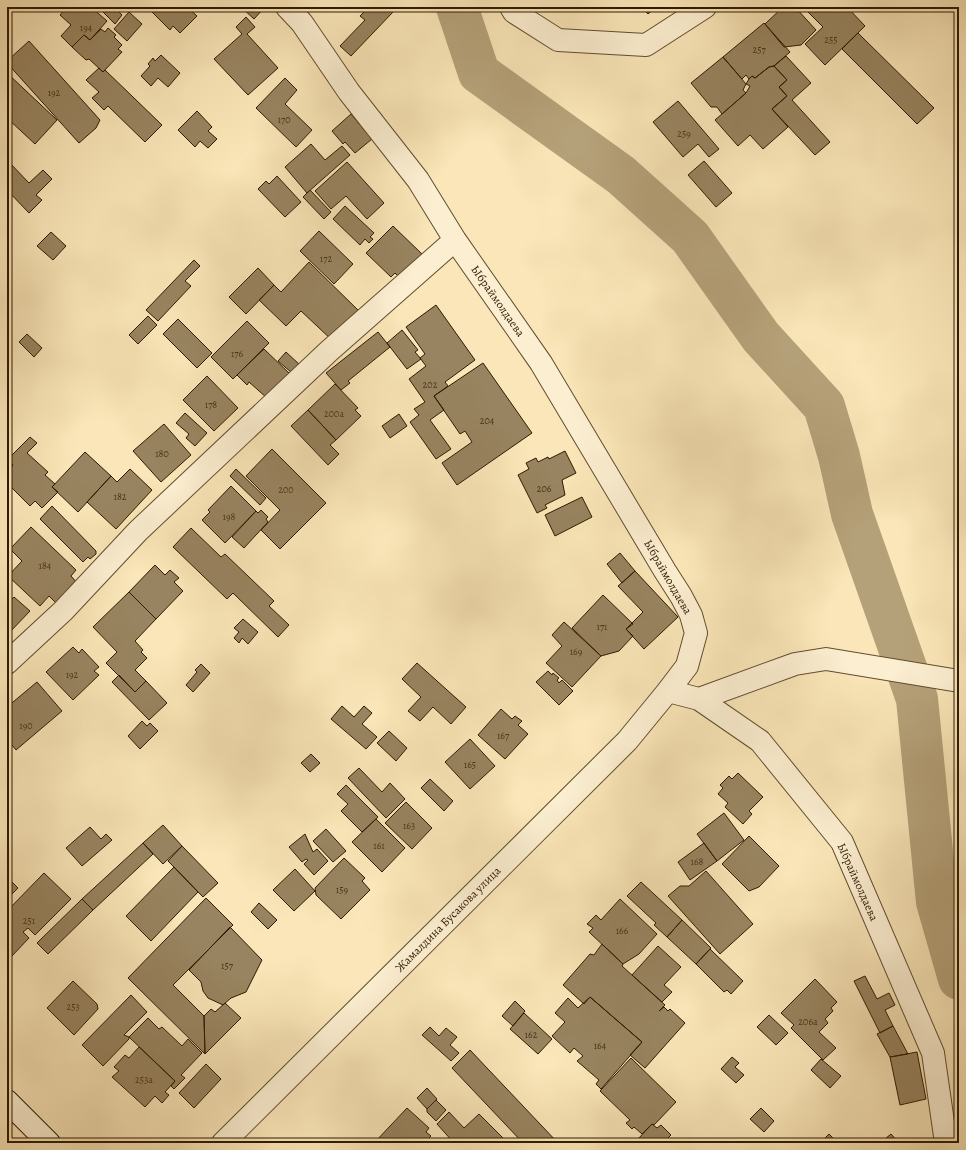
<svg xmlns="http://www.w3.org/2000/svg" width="966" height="1150" viewBox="0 0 966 1150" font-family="Alegreya,serif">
	<rect width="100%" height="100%" fill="#fae6b8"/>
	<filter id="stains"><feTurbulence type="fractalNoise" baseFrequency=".005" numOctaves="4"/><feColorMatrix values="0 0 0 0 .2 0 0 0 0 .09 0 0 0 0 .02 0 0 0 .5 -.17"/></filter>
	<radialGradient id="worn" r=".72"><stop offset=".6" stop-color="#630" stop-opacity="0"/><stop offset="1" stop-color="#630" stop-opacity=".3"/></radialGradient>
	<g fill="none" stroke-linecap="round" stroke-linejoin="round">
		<path stroke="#b5a179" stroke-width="42" d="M 457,7 L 479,73 L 621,175 L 690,237 L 761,337 L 824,406 L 839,456 L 852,514 L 917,699 L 937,902 L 959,979"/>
	</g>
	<path fill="#988460" stroke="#2e1a00" d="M 67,7 L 91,7 L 107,21 L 90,40 L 84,35 L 72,47 L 61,36 L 71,25 L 60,15 Z
		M 98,7 L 114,7 L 122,15 L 115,24 Z
		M 147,7 L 187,7 L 197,16 L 180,33 L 173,26 L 170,30 Z
		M 241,7 L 263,7 L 264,8 L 254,19 Z
		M 364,7 L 390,7 L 393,12 L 351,56 L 340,46 L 365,20 L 360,16 L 366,10 Z
		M 642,7 L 656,7 L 648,14 Z
		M 783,7 L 795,7 L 816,30 L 801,45 L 784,47 L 765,24 Z
		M 803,7 L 847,7 L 865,26 L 825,65 L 805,44 L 823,27 Z
		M 129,12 L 142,24 L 127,41 L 114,29 Z
		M 246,17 L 255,27 L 247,34 L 278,68 L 248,95 L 214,59 L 242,34 L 236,27 Z
		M 764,23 L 790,52 L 774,66 L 769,67 L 755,78 L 752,76 L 749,79 L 746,75 L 742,79 L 723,57 Z
		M 108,28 L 116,35 L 114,37 L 122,45 L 118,49 L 122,52 L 103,72 L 89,59 L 86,60 L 72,47 L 84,35 L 90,40 L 101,29 L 105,32 Z
		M 858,33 L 934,108 L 917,124 L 842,49 Z
		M 29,41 L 100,120 L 96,128 L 79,143 L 7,63 L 7,61 Z
		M 161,55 L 180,73 L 168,87 L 158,78 L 151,86 L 141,76 L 150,66 L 148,64 L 153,58 L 155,61 Z
		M 786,56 L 811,83 L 792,100 L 830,142 L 815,155 L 772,109 L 787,96 L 779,87 L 787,80 L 774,66 Z
		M 723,57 L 746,84 L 743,90 L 746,93 L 722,114 L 717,107 L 711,107 L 691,83 Z
		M 774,66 L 787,80 L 779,87 L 787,96 L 772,109 L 788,127 L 763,149 L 750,135 L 738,146 L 715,120 L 746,93 L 750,86 L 746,84 L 749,79 L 752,76 L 755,78 L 769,67 Z
		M 99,68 L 103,72 L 105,70 L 162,125 L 145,142 L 108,106 L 104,110 L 92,98 L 99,92 L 86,80 Z
		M 7,73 L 57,120 L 35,144 L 7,118 Z
		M 285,78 L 297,90 L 285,104 L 312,130 L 296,147 L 256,108 Z
		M 678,101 L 719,149 L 709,157 L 698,144 L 683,157 L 653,122 Z
		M 197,111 L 212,127 L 208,131 L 217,139 L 208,148 L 200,141 L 195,147 L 178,130 Z
		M 351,114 L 372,139 L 355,153 L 345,142 L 343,144 L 332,131 Z
		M 311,144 L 325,160 L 342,146 L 350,155 L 307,193 L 285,167 Z
		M 8,161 L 29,183 L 43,170 L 52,179 L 36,195 L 42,200 L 29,213 L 7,190 Z
		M 704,161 L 732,193 L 716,207 L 688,175 Z
		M 347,162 L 384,203 L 367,219 L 346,196 L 331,209 L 315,191 Z
		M 277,176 L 301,202 L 285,217 L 258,189 L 266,181 L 269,184 Z
		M 310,190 L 331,212 L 324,219 L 303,197 Z
		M 345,206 L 374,233 L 370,237 L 373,239 L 369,243 L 365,239 L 360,245 L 333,219 Z
		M 393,226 L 423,255 L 400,278 L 395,273 L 391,277 L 366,253 Z
		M 319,231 L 353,264 L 334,284 L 300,251 Z
		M 51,232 L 66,246 L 53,260 L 37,246 Z
		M 194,260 L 200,266 L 185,281 L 191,286 L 158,321 L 146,310 Z
		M 309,262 L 361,313 L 334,342 L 301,311 L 286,326 L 259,300 L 274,285 L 281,292 Z
		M 258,268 L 274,285 L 246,314 L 229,297 Z
		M 436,305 L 475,360 L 445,382 L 448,386 L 434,396 L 444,410 L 430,420 L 451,449 L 436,459 L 410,422 L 419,415 L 414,409 L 425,402 L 409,379 L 426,366 L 420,358 L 425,354 L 406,327 Z
		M 148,316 L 157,325 L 138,344 L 129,335 Z
		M 178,319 L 212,353 L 197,368 L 163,334 Z
		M 247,321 L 269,343 L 233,379 L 211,357 Z
		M 402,330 L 418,350 L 415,352 L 421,359 L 407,369 L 387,343 Z
		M 378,332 L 390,347 L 348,381 L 350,383 L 341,390 L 326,373 Z
		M 27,334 L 42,348 L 34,357 L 19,342 Z
		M 264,349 L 290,374 L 267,398 L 249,382 L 247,385 L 237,375 Z
		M 286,352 L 300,365 L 292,373 L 278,361 Z
		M 483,363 L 532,433 L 457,485 L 442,463 L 472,442 L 465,431 L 460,434 L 434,396 Z
		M 207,376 L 238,408 L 214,431 L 183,400 Z
		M 335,384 L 358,408 L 355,410 L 361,416 L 336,440 L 308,410 Z
		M 308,410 L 336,440 L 330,445 L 339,454 L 328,465 L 291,426 Z
		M 185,413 L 207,433 L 195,446 L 186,438 L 189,434 L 176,423 Z
		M 399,414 L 407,426 L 390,438 L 382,426 Z
		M 164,424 L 191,455 L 161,482 L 133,451 Z
		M 30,437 L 37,443 L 27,453 L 48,472 L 45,475 L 55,484 L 52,487 L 58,492 L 42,508 L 35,501 L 30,506 L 8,484 L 12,479 L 7,474 L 7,472 L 13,465 L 7,460 Z
		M 272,449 L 326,503 L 280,549 L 261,530 L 280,510 L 246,476 Z
		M 565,451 L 576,473 L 562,480 L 565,495 L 545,505 L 547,508 L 537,513 L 518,475 L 529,469 L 526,463 L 536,458 L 538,462 L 548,457 L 549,459 Z
		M 85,452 L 111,476 L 78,512 L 52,487 Z
		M 130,469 L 152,490 L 116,529 L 87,502 L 111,476 L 117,482 Z
		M 236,469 L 266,498 L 260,505 L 230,476 Z
		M 231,486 L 256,511 L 225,543 L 202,520 L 210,512 L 208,510 Z
		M 582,497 L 592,517 L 555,536 L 545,515 Z
		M 52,506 L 96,551 L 96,554 L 90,559 L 88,557 L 83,562 L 40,519 Z
		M 261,510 L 268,517 L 266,519 L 268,522 L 244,548 L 232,537 L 256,511 L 258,513 Z
		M 31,527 L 76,570 L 71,576 L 78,584 L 58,605 L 49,596 L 40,606 L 8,576 L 22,561 L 10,549 Z
		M 191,528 L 221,557 L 225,554 L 274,601 L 269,606 L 289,625 L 278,637 L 233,593 L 227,599 L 173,547 Z
		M 620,553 L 635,571 L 622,583 L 607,564 Z
		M 155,565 L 165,575 L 170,570 L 179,578 L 174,582 L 183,591 L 156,619 L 129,592 Z
		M 635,571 L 678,617 L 644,649 L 626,629 L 643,612 L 618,586 Z
		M 129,592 L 156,619 L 135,641 L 143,650 L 141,652 L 147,658 L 135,670 L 146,681 L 135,692 L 106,663 L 117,652 L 93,627 Z
		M 603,595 L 633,624 L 626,629 L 633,636 L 619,651 L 601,656 L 572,628 Z
		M 14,597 L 30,611 L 8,634 L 7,633 L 7,598 L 10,601 Z
		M 243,619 L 258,632 L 248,644 L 242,638 L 239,643 L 234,638 L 239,632 L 234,628 Z
		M 564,622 L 601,656 L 572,687 L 546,663 L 562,646 L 552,635 Z
		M 73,647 L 79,653 L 82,649 L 99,667 L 94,671 L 99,675 L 73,700 L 46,672 Z
		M 417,663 L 466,707 L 451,724 L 433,707 L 420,721 L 408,711 L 421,697 L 402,679 Z
		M 201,664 L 210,673 L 193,692 L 186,685 L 197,672 L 195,670 Z
		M 548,671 L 552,675 L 553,673 L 559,678 L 557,680 L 559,683 L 562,680 L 573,691 L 559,705 L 536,682 Z
		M 119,675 L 135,692 L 146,681 L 167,703 L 149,720 L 112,682 Z
		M 37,682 L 62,711 L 16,750 L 7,739 L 7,707 Z
		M 342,706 L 354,717 L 364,706 L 372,713 L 362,724 L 377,737 L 366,749 L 331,719 Z
		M 501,709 L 512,719 L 515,716 L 522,721 L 518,725 L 528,734 L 505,759 L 478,735 Z
		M 142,721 L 147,726 L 150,723 L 158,731 L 140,749 L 128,736 Z
		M 389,731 L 407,748 L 396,761 L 377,743 Z
		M 470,739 L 495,766 L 470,789 L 445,762 Z
		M 311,754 L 320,763 L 310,772 L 301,763 Z
		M 359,768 L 382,792 L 390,783 L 405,799 L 386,818 L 348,778 Z
		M 738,773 L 763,797 L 749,811 L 752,814 L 743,824 L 725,807 L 728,803 L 718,794 L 723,788 L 720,785 L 729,776 L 732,779 Z
		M 430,779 L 453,801 L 444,811 L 421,788 Z
		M 346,785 L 378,817 L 362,832 L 341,811 L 348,804 L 337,794 Z
		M 406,802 L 432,828 L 412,849 L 385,823 Z
		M 724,813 L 744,840 L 717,861 L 697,834 Z
		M 376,819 L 405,848 L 382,872 L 352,842 Z
		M 163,825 L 182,846 L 163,864 L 143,843 Z
		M 90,827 L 101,839 L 106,834 L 112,840 L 82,866 L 66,848 Z
		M 326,829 L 346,851 L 333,862 L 313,841 Z
		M 305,834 L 313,852 L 317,849 L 328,861 L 314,875 L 304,864 L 308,860 L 306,859 L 302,862 L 289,847 Z
		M 749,836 L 779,866 L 759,887 L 749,891 L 722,864 Z
		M 143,843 L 153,854 L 93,910 L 82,899 Z
		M 704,843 L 717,861 L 690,880 L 678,862 Z
		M 182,846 L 218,883 L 203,897 L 168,861 Z
		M 344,858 L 365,878 L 362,881 L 370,890 L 341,919 L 316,895 L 315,888 Z
		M 174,867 L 198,892 L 151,941 L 126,916 Z
		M 295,869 L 315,891 L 294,911 L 273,890 Z
		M 706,871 L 753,924 L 720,954 L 668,896 L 680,886 L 689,886 Z
		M 44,873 L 71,899 L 35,935 L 28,928 L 23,932 L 29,938 L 11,957 L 7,953 L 7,911 Z
		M 9,879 L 18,888 L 7,899 L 7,881 Z
		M 641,882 L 682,920 L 667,937 L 654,925 L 656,923 L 627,896 Z
		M 206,898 L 233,925 L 173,985 L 204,1016 L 205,1054 L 128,978 Z
		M 82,899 L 93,910 L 48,954 L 37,943 Z
		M 620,899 L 657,934 L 639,954 L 623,964 L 589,932 L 593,928 L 587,924 L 596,915 L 601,920 Z
		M 259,903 L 277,920 L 268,929 L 251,912 Z
		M 682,920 L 711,948 L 696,964 L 667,937 Z
		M 230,927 L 262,960 L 246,992 L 231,998 L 223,1005 L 208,998 L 203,991 L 201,982 L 189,970 Z
		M 602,944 L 623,964 L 622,966 L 665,1005 L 659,1011 L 664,1007 L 668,1011 L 670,1009 L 685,1023 L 645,1068 L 630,1055 L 642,1042 L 590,997 L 584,1004 L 563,985 L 590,954 L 594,955 Z
		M 658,946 L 681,967 L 664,985 L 672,992 L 662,1002 L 632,975 Z
		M 710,949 L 743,981 L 731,994 L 727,990 L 724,992 L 696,964 Z
		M 865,976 L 877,999 L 889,993 L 895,1005 L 885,1010 L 893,1026 L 880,1033 L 854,981 Z
		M 815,979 L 837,1002 L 831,1008 L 833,1011 L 825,1019 L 828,1023 L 819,1032 L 836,1048 L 823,1060 L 791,1028 L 794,1025 L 781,1013 Z
		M 73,981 L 97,1004 L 98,1009 L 74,1035 L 47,1008 Z
		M 131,995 L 147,1012 L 124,1035 L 129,1037 L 129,1039 L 103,1066 L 82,1045 Z
		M 590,997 L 642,1042 L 601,1089 L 596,1084 L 599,1080 L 577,1061 L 583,1056 L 574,1048 L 570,1053 L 552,1036 L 565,1022 L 555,1013 L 568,998 L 578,1008 Z
		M 515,1001 L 525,1011 L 513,1026 L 502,1016 Z
		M 225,1003 L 241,1018 L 205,1054 L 204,1016 L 211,1009 L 215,1012 Z
		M 524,1013 L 552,1039 L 538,1054 L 510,1029 Z
		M 769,1015 L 788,1033 L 776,1045 L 757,1027 Z
		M 148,1018 L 159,1029 L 162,1027 L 182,1046 L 188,1039 L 202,1053 L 181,1075 L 185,1078 L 174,1089 L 171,1086 L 175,1081 L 129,1037 Z
		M 893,1026 L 908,1054 L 890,1057 L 877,1034 Z
		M 430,1027 L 439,1036 L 446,1028 L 457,1037 L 450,1045 L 459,1053 L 451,1061 L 422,1035 Z
		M 139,1047 L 175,1081 L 165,1092 L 169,1095 L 162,1103 L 155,1096 L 145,1107 L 112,1077 L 119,1071 L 114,1067 L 125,1055 L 129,1058 Z
		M 470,1050 L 558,1143 L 523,1143 L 452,1068 Z
		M 917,1052 L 926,1099 L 900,1105 L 890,1057 Z
		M 732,1057 L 739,1063 L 735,1067 L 744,1075 L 736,1083 L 721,1069 Z
		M 631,1058 L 676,1102 L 654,1125 L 652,1124 L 642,1134 L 634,1127 L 632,1129 L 626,1123 L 630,1120 L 600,1091 Z
		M 821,1059 L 841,1076 L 830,1088 L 811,1070 Z
		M 206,1064 L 221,1079 L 194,1108 L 179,1093 Z
		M 427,1088 L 437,1099 L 427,1109 L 417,1098 Z
		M 436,1100 L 446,1110 L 436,1121 L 427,1112 L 427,1109 Z
		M 407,1108 L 429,1128 L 426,1132 L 431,1136 L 424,1143 L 376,1143 L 375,1142 Z
		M 761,1108 L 774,1121 L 764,1132 L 750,1119 Z
		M 449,1112 L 464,1128 L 479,1114 L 506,1141 L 504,1143 L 454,1143 L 437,1124 Z
		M 652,1124 L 657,1128 L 661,1125 L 671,1135 L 663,1143 L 642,1143 L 638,1139 Z
		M 829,1134 L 838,1143 L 820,1143 Z
		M 891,1134 L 899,1143 L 880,1143 Z"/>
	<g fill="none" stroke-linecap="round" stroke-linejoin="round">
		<defs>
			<path id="street" d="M 511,7 L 514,12 L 558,40 L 646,45 L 705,7
				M 7,663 L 63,611 L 138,531 L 329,351 L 455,240
				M 668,691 L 699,699 L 760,741 L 842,842 L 933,1053 L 946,1143
				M 699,699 L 795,664 L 826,659 L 959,681
				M 223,1143 L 627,741 L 668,691 L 687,666 L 696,633 L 691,615 L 681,596 L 665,571 L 541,363 L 455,240 L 418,180 L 349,92 L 302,23 L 287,7"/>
			<path id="secondary" d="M 7,1101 L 49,1143"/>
		</defs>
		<use href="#street" stroke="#614d2e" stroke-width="24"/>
		<use href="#secondary" stroke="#2e1a00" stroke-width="24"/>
		<use href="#street" stroke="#fcefd1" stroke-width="22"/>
		<use href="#secondary" stroke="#fcefd1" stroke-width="22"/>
	</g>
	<g text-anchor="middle" stroke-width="3" stroke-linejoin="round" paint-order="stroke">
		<g font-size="10" fill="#483418">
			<text x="86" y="31">194</text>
			<text x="831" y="43">255</text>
			<text x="759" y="53">257</text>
			<text x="54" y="96">192</text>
			<text x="284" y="123">170</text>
			<text x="684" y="137">259</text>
			<text x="326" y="262">172</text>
			<text x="237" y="357">176</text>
			<text x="430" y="388">202</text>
			<text x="211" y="408">178</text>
			<text x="334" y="417">200а</text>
			<text x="487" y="424">204</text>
			<text x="162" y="457">180</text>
			<text x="544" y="492">206</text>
			<text x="286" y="493">200</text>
			<text x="120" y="500">182</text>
			<text x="229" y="520">198</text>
			<text x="45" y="569">184</text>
			<text x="602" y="630">171</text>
			<text x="576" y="655">169</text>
			<text x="72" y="678">192</text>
			<text x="26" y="729">190</text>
			<text x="503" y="739">167</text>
			<text x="470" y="768">165</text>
			<text x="409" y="829">163</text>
			<text x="379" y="849">161</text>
			<text x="697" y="865">168</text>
			<text x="342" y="893">159</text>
			<text x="29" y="924">251</text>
			<text x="622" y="934">166</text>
			<text x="227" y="969">157</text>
			<text x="73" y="1010">253</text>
			<text x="808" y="1025">206а</text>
			<text x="531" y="1038">162</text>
			<text x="600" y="1049">164</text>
			<text x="144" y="1083">253а</text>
		</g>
		<g font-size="12" fill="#2e1a00" stroke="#fcefd1">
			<text transform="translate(498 301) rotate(55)" y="4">Ыбраймолдаева</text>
			<text transform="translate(668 577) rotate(60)" y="4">Ыбраймолдаева</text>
			<text transform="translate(858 882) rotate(66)" y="4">Ыбраймолдаева</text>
			<text transform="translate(448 919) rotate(-45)" y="4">Жамалдина Бусакова улица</text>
		</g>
	</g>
	<rect width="966" height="1150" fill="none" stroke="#fae6b8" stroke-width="24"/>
	<rect x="8" y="8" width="950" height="1134" fill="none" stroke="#2e1a00" stroke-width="2"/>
	<rect x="12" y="12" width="942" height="1126" fill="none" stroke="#2e1a00"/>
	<rect width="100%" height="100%" filter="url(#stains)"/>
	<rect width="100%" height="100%" fill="url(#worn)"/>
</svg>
